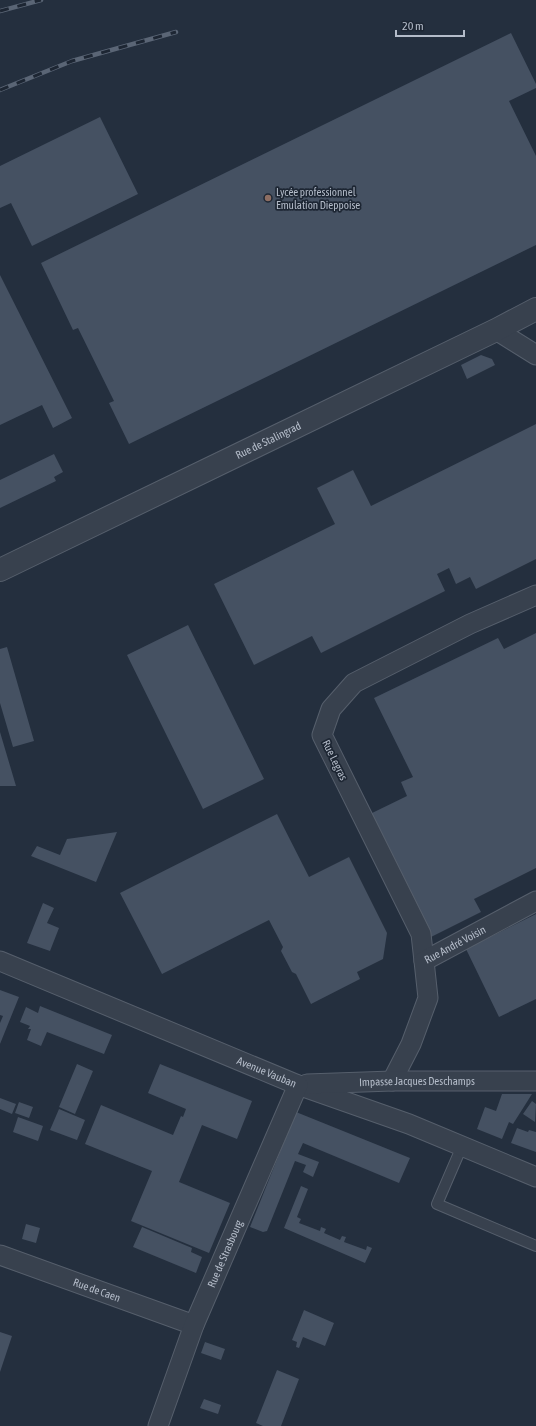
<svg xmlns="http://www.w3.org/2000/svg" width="536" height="1426" viewBox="0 0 536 1426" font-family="'Asap Condensed',sans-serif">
	<rect width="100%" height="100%" fill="#242f3e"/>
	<path fill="#455162" d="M 511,33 L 536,84 L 536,88 L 509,101 L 536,156 L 536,245 L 129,444 L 109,403 L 114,401 L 78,328 L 73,330 L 41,263 Z
		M 100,117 L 138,194 L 32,246 L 11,203 L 0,208 L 0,166 Z
		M 0,275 L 72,418 L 53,428 L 42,405 L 0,425 Z
		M 481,355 L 492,359 L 495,365 L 467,379 L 461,365 Z
		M 536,424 L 536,559 L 476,589 L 470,577 L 456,584 L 449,568 L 437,574 L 445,591 L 321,653 L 312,636 L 254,665 L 214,584 L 335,524 L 317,488 L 353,470 L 371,506 Z
		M 54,454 L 63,472 L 54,477 L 56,481 L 0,508 L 0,480 Z
		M 188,625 L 264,779 L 203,809 L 127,655 Z
		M 536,633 L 536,868 L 474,899 L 481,912 L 431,937 L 370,814 L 407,796 L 401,782 L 413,777 L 374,698 L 498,638 L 504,649 Z
		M 7,647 L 34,741 L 13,747 L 0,703 L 0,649 Z
		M 0,732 L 16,786 L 0,786 Z
		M 277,814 L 309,877 L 349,857 L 387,933 L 383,959 L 357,972 L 360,979 L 311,1004 L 296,974 L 292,972 L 281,951 L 283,947 L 269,920 L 162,974 L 120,893 Z
		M 117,832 L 96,882 L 31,856 L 37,846 L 60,855 L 67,839 Z
		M 43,903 L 54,908 L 47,923 L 59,928 L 50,951 L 27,943 Z
		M 536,914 L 536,999 L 499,1017 L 466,949 Z
		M 0,990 L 19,997 L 0,1044 L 0,1023 L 3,1016 L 0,1015 Z
		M 40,1006 L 112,1035 L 104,1054 L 47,1032 L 41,1046 L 27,1040 L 31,1029 L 28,1029 L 30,1026 L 20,1022 L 26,1007 L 38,1013 Z
		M 77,1064 L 93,1071 L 75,1114 L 59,1107 Z
		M 160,1064 L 252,1101 L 237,1139 L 202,1125 L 179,1182 L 230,1203 L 209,1253 L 131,1221 L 152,1171 L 85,1144 L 101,1105 L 173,1135 L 181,1116 L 183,1117 L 186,1109 L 148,1093 Z
		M 502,1094 L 532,1094 L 513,1124 L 509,1122 L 502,1139 L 477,1129 L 485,1107 L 496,1111 Z
		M 0,1098 L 16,1104 L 12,1114 L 0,1109 Z
		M 532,1101 L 536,1104 L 535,1122 L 523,1114 Z
		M 19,1102 L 33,1107 L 29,1118 L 15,1113 Z
		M 59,1109 L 85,1120 L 77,1140 L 50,1130 Z
		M 296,1112 L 410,1158 L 399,1183 L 303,1143 L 298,1154 L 319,1162 L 313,1177 L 303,1172 L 306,1165 L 295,1161 L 267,1231 L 263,1232 L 250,1227 Z
		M 18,1117 L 43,1126 L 38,1141 L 13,1132 Z
		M 517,1128 L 528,1132 L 529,1130 L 536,1132 L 536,1152 L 511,1143 Z
		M 301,1186 L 308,1189 L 297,1217 L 301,1219 L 299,1223 L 320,1231 L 321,1227 L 326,1229 L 324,1233 L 340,1240 L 342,1236 L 346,1237 L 344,1242 L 366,1250 L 367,1246 L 372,1248 L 365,1263 L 284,1228 Z
		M 26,1224 L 40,1228 L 36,1243 L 22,1239 Z
		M 142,1227 L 192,1248 L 191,1252 L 202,1257 L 196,1273 L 133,1247 Z
		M 304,1310 L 334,1323 L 325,1346 L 303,1337 L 299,1348 L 296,1347 L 297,1342 L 292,1340 Z
		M 0,1332 L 12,1336 L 0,1372 Z
		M 205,1342 L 225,1349 L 221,1360 L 201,1353 Z
		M 277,1370 L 299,1379 L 281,1426 L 263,1426 L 256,1423 Z
		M 204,1399 L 221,1405 L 218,1414 L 200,1408 Z"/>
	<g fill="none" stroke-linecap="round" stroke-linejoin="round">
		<defs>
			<path id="service" d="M 462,1146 L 437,1204 L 536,1246"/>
			<g id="minor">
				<path d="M 496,330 L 536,355"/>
				<path id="s1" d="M 0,961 L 298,1085 L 409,1124 L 536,1177"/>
				<path d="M 424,961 L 421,934 L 322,735 L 331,709 L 354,683 L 470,624 L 536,595"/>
				<path id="s2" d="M 392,1081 L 411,1044 L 428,998 L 424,961 L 536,901"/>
				<path id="s3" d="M 307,1084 L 392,1081 L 536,1081"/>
				<path id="s4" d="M 0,1255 L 194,1325"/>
				<path id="s5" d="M 158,1426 L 194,1325 L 298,1085"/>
			</g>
			<g id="tertiary">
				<path id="s6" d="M 0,570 L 496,330 L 536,309"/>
			</g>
		</defs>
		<use href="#service" stroke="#565f6c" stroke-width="12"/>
		<use href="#minor" stroke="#565f6c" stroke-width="21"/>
		<use href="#tertiary" stroke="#565f6c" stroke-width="24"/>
		<use href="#service" stroke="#38414e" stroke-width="10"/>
		<use href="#minor" stroke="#38414e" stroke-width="19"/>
		<use href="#tertiary" stroke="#38414e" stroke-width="22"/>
		<defs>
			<path id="rail" d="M 0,11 L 41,0
				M 0,90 L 72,61 L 176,32"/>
		</defs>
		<use href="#rail" stroke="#5a6575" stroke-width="4.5"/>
		<use href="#rail" stroke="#1d2633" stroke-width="3" stroke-dasharray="9" stroke-linecap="butt"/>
	</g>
	<circle fill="#8d6e63" stroke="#1d2633" stroke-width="1.5" cx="268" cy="198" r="4"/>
	<g text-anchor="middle" stroke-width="3.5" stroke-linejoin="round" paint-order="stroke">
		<g font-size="11" fill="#b4bcc9" stroke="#1d2633" text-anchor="start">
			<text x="276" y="196">Lycée professionnel<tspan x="276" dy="13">Emulation Dieppoise</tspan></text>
		</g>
		<g font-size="11" fill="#b4bcc9" stroke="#1d2633">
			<text dy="4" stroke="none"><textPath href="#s6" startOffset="298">Rue de Stalingrad</textPath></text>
			<text transform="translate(335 760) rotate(64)" y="4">Rue Legras</text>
			<text dy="4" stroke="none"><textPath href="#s2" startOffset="163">Rue André Voisin</textPath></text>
			<text dy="4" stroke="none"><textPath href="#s1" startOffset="289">Avenue Vauban</textPath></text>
			<text dy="4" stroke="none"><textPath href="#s3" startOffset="110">Impasse Jacques Deschamps</textPath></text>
			<text dy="4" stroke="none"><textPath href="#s5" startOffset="185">Rue de Strasbourg</textPath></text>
			<text dy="4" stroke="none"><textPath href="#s4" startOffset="103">Rue de Caen</textPath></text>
		</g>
	</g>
	<path d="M396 30v6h68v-6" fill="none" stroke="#b4bcc9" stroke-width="2"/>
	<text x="402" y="30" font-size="12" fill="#b4bcc9" stroke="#1d2633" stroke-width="3" paint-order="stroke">20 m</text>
</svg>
